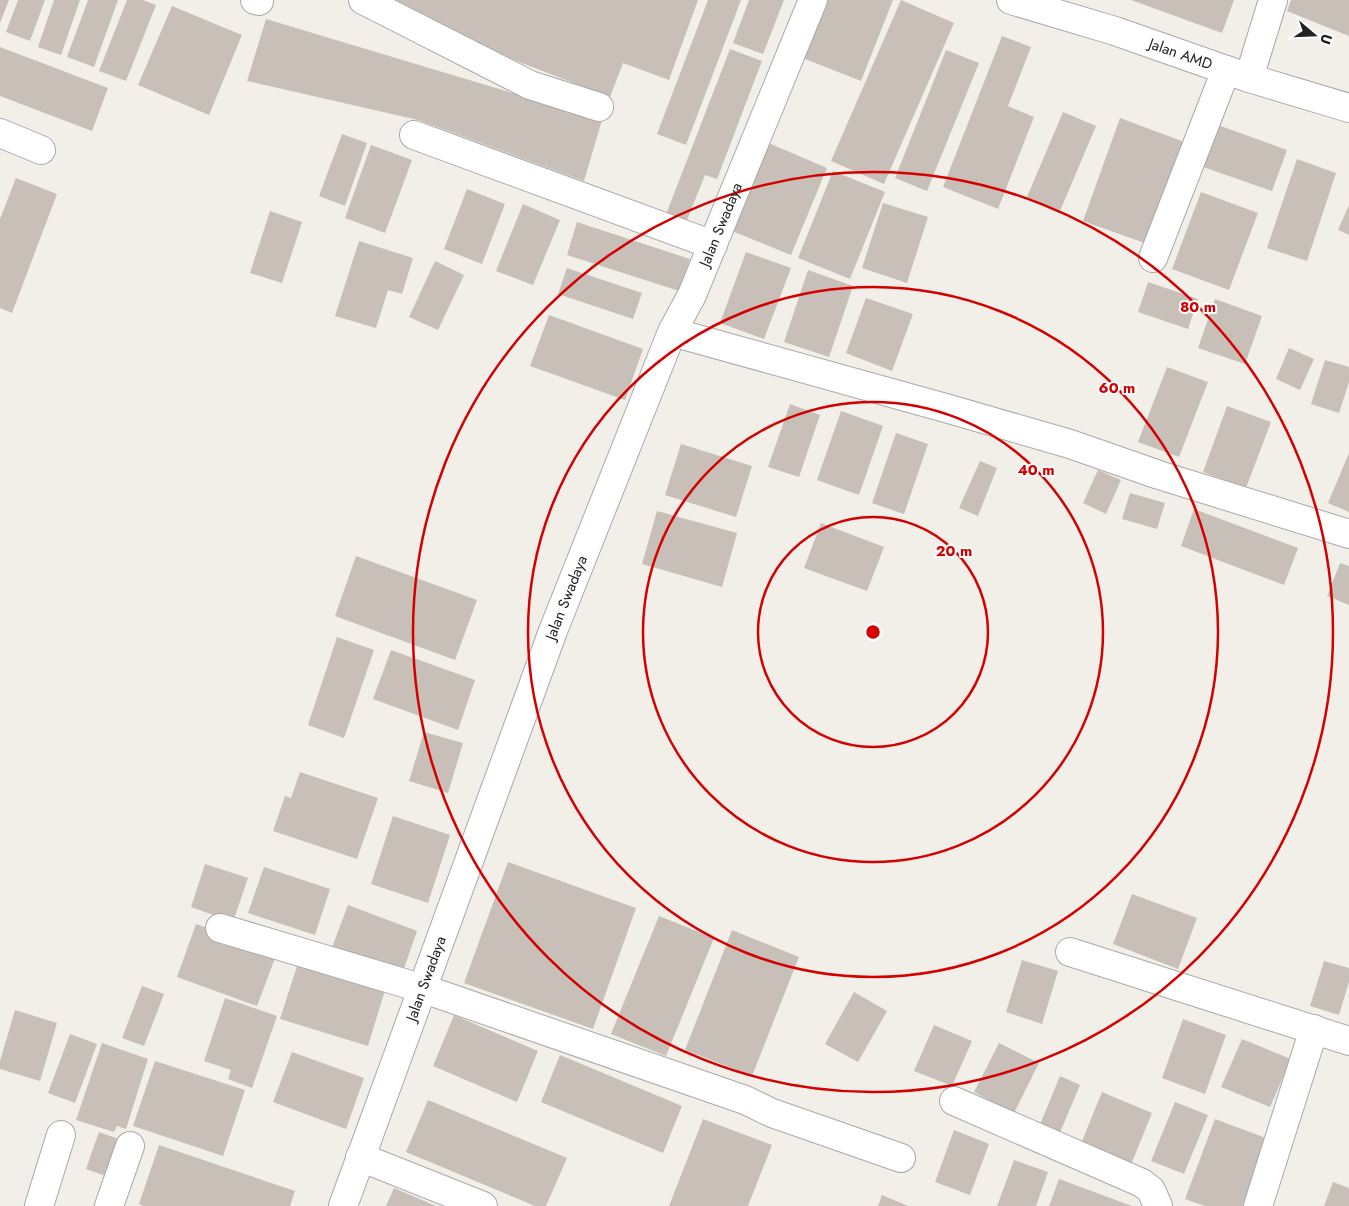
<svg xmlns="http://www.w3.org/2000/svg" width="1349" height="1206" viewBox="0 0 1349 1206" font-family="Jost,sans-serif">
	<rect width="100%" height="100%" fill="#f2efe9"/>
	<path fill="#c7bfb8" d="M 0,0 L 9,0 L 0,23 Z
		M 18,0 L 45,0 L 30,41 L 6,32 Z
		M 54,0 L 80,0 L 61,55 L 38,47 Z
		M 88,0 L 118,0 L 94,67 L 67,57 Z
		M 127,0 L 143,0 L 156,5 L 126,81 L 99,71 Z
		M 379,0 L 698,0 L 669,80 L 623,63 L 610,97 L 514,60 Z
		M 708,0 L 741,0 L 686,145 L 657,134 Z
		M 749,0 L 784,0 L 763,54 L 733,43 Z
		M 822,0 L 893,0 L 861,81 L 800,57 Z
		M 901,0 L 954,23 L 884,184 L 831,161 Z
		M 1131,0 L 1234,0 L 1222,33 Z
		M 1291,0 L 1349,0 L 1349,36 L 1287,11 Z
		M 172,6 L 242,35 L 209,115 L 138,85 Z
		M 266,19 L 602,120 L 584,181 L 418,120 L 247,81 Z
		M 1002,36 L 1031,47 L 1008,106 L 1034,117 L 998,209 L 943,187 Z
		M 0,47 L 108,88 L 92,131 L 0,96 Z
		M 730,49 L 762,61 L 717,179 L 705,175 L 685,225 L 665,217 Z
		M 946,50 L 979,63 L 927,191 L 895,178 Z
		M 1063,112 L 1096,126 L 1060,211 L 1027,197 Z
		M 1120,118 L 1187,143 L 1150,245 L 1083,221 Z
		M 1218,125 L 1287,150 L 1272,191 L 1203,167 Z
		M 342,134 L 367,143 L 345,206 L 319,196 Z
		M 764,141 L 827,168 L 791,255 L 727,229 Z
		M 371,145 L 412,160 L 385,233 L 345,218 Z
		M 1297,159 L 1336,173 L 1307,261 L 1267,248 Z
		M 833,171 L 885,192 L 850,279 L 798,258 Z
		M 16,178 L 57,194 L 12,313 L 0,308 L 0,219 Z
		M 467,189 L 505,204 L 482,264 L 444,249 Z
		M 1201,192 L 1258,213 L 1229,290 L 1172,269 Z
		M 883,203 L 928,217 L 907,283 L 862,268 Z
		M 523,204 L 560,220 L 533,285 L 496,271 Z
		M 1349,205 L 1349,235 L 1338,230 Z
		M 270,211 L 302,222 L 282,283 L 250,273 Z
		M 577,222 L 690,259 L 679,291 L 567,255 Z
		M 359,241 L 413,258 L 402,294 L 388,290 L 376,328 L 335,316 Z
		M 746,252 L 791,268 L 764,339 L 720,323 Z
		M 435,261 L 464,275 L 438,330 L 409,317 Z
		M 567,268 L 642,293 L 633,319 L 558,294 Z
		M 808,270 L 853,286 L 829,357 L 784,342 Z
		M 1148,282 L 1198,299 L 1188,329 L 1138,312 Z
		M 866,298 L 913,314 L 892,371 L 846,353 Z
		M 1215,299 L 1262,316 L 1245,364 L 1198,348 Z
		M 549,315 L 643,349 L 625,400 L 530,366 Z
		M 1289,348 L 1314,359 L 1300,390 L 1276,379 Z
		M 1325,360 L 1349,367 L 1349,382 L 1339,413 L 1311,404 Z
		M 1167,367 L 1208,382 L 1179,457 L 1138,442 Z
		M 790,404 L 820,415 L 799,477 L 768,467 Z
		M 1227,406 L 1271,422 L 1246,488 L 1203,472 Z
		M 841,411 L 883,426 L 859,495 L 817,480 Z
		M 896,433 L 928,444 L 904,514 L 872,503 Z
		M 681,444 L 752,466 L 736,517 L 665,495 Z
		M 1349,453 L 1349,512 L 1328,503 Z
		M 980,461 L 997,468 L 978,516 L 959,508 Z
		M 1098,470 L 1121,480 L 1106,514 L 1083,503 Z
		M 1130,493 L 1165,503 L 1157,529 L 1122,519 Z
		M 1194,509 L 1298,548 L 1284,585 L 1181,546 Z
		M 657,511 L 737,533 L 722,587 L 642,564 Z
		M 821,523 L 884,547 L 867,591 L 804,568 Z
		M 356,556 L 477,600 L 455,660 L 335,616 Z
		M 1340,563 L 1349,566 L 1349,605 L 1327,596 Z
		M 337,637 L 374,650 L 344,738 L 308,725 Z
		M 391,650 L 475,680 L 458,730 L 373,699 Z
		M 424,732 L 463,743 L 448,793 L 409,781 Z
		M 300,772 L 378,798 L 357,859 L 273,831 L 285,796 L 291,798 Z
		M 393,816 L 450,835 L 428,903 L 371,884 Z
		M 508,862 L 636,908 L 593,1029 L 464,983 Z
		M 205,864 L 248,878 L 233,922 L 191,907 Z
		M 264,867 L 330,889 L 315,935 L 248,913 Z
		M 1132,894 L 1197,918 L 1178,969 L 1113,944 Z
		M 348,905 L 417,931 L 401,977 L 331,950 Z
		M 659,916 L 714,938 L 666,1056 L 611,1034 Z
		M 196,924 L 277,953 L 257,1006 L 177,977 Z
		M 732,930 L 799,957 L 752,1076 L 685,1050 Z
		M 1022,960 L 1058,971 L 1042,1024 L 1006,1012 Z
		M 1324,961 L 1349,968 L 1349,982 L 1339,1015 L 1310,1006 Z
		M 298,963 L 385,990 L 368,1046 L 280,1019 Z
		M 142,986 L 164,994 L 144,1046 L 122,1038 Z
		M 854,992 L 887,1011 L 858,1062 L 825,1044 Z
		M 225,998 L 277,1016 L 252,1088 L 228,1079 L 231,1070 L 204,1061 Z
		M 15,1010 L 57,1023 L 40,1081 L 0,1069 L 0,1061 Z
		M 454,1015 L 538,1051 L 517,1102 L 433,1066 Z
		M 1183,1019 L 1226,1035 L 1205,1094 L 1162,1078 Z
		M 934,1025 L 972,1041 L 952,1086 L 914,1071 Z
		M 70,1034 L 97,1044 L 75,1103 L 48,1093 Z
		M 1242,1039 L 1291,1059 L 1270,1107 L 1221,1087 Z
		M 102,1043 L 148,1059 L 126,1129 L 117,1126 L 114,1132 L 76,1120 Z
		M 999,1043 L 1039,1063 L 1014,1113 L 974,1092 Z
		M 292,1052 L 364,1078 L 346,1129 L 273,1102 Z
		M 560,1055 L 682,1106 L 663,1153 L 541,1102 Z
		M 155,1061 L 245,1090 L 223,1156 L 133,1126 Z
		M 1060,1076 L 1080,1085 L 1059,1135 L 1039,1127 Z
		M 1102,1092 L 1152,1113 L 1130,1167 L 1080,1146 Z
		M 428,1100 L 567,1158 L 546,1206 L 535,1206 L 406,1152 Z
		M 1175,1102 L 1208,1115 L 1184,1174 L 1151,1161 Z
		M 703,1119 L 772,1145 L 748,1206 L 669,1206 Z
		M 1215,1119 L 1274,1141 L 1249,1206 L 1205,1206 L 1185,1199 Z
		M 954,1130 L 989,1144 L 970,1195 L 935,1182 Z
		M 99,1132 L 127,1142 L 114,1179 L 86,1169 Z
		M 159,1145 L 295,1191 L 290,1206 L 144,1206 L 139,1204 Z
		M 1014,1160 L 1048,1172 L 1036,1206 L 997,1206 Z
		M 1059,1179 L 1132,1206 L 1049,1206 Z
		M 1333,1182 L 1349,1188 L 1349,1206 L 1324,1206 Z
		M 394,1188 L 436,1206 L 386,1206 Z
		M 882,1195 L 908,1206 L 878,1206 Z"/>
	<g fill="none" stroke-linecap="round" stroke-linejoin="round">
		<defs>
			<g id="minor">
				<path d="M 255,0 L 259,1"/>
				<path d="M 363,0 L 530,85 L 599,107"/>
				<path id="s1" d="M 1011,0 L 1115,31 L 1249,78 L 1349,108"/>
				<path d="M 1249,78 L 1273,0"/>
				<path d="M 0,133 L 41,150"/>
				<path d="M 414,135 L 713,245"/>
				<path d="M 1153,258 L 1226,70"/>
				<path d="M 672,332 L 949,409 L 1070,444 L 1159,475 L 1349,534"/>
				<path d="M 220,928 L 424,989 L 745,1100 L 772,1113 L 901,1158"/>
				<path d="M 1070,952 L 1349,1041"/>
				<path d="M 954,1101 L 1142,1183 L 1151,1190 L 1158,1206"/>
				<path d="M 360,1157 L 483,1206"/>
				<path d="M 39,1206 L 61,1135"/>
				<path d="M 109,1206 L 130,1146"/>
				<path id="s2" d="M 343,1206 L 553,631 L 672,332 L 692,295 L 813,0"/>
				<path d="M 1258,1206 L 1314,1029"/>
			</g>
		</defs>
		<use href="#minor" stroke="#a9a9a9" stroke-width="30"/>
		<use href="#minor" stroke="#fff" stroke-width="28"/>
	</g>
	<g fill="none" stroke="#d40000" stroke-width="2.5">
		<circle cx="873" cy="632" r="115"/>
		<circle cx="873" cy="632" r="230"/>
		<circle cx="873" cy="632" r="345"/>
		<circle cx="873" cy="632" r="460"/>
	</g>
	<g text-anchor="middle" stroke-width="4" stroke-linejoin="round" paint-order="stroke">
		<g font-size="15" fill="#222" stroke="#fff">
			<text dy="5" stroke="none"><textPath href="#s1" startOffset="178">Jalan AMD</textPath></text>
			<text dy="5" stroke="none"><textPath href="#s2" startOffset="1052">Jalan Swadaya</textPath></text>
			<text dy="5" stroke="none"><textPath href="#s2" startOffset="648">Jalan Swadaya</textPath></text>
			<text dy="5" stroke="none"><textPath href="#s2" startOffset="242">Jalan Swadaya</textPath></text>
		</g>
	</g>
	<circle cx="873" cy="632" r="8" fill="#d40000" stroke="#fff" stroke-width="2.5"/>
	<g font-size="15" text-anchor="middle" font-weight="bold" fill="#d40000" stroke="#fff" stroke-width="4" stroke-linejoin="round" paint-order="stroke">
		<text x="1198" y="312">80 m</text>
		<text x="1117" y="393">60 m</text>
		<text x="1036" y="475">40 m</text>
		<text x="954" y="556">20 m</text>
	</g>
	<g transform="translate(1314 35) rotate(109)" stroke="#ffffff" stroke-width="4" paint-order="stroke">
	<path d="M0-4L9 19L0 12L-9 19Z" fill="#222222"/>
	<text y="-8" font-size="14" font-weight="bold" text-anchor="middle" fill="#222222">U</text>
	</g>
</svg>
